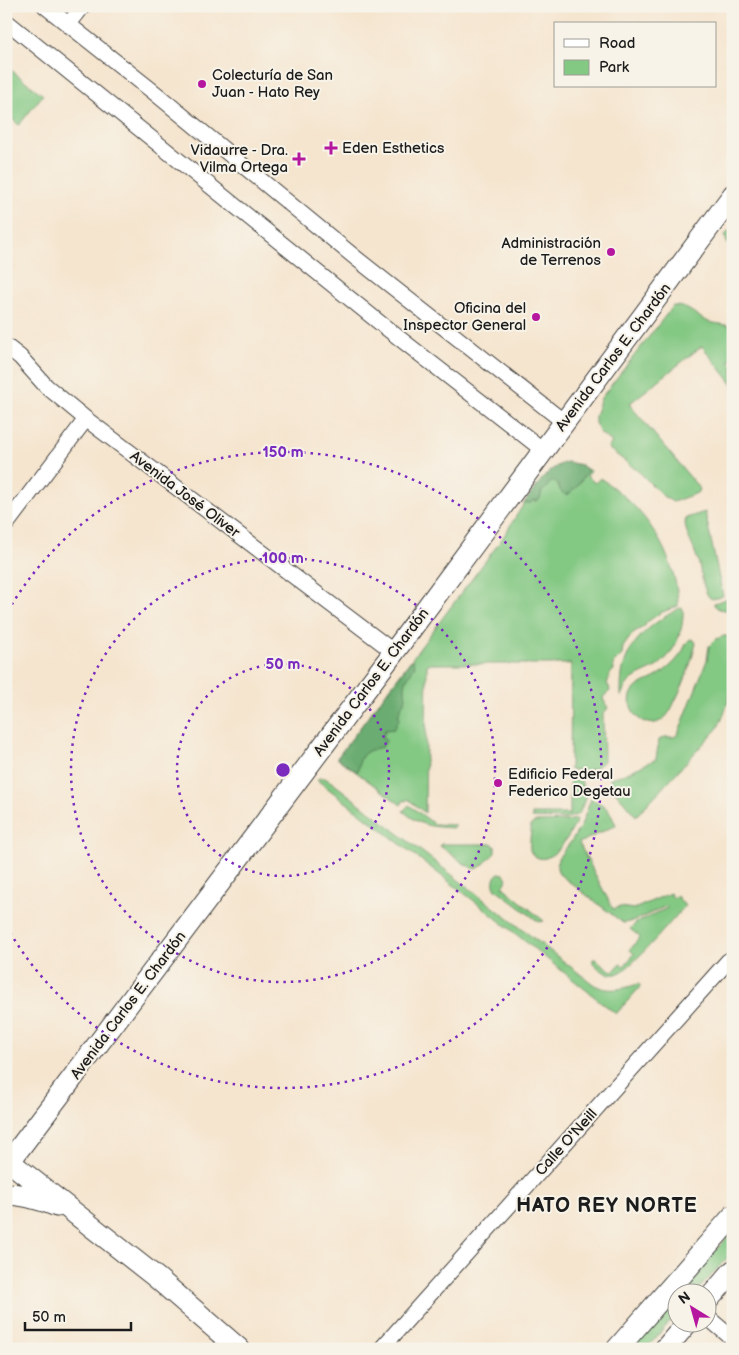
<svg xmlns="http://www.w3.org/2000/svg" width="739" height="1355" viewBox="0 0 739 1355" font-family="'Balsamiq Sans',sans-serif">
	<rect width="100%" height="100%" fill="#f7f3e8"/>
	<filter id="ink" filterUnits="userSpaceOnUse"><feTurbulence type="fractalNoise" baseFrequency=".02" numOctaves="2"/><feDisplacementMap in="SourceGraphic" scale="10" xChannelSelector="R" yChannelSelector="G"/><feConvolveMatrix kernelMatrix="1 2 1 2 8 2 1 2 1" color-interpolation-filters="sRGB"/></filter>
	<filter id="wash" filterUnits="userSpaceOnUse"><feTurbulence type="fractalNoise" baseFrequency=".0096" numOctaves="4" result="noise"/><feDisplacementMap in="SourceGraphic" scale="20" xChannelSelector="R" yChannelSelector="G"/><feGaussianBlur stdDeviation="1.12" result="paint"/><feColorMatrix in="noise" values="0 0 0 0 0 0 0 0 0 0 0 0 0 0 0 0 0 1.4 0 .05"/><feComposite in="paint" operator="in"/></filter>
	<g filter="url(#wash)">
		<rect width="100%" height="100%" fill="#f5e5cf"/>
		<path fill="#83c883" stroke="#507250" d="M 11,70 L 43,95 L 19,125 L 6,114 L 6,77 Z
			M 730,230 L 733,239 L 733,254 L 727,243 L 725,235 Z
			M 673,306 C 689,305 696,317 709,322 C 717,324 725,324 733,327 L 733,359 L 729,362 L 733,365 L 733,385 L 702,346 L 629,404 L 700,489 L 697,493 L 673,502 L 664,497 L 639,472 L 608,448 L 612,442 L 600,433 L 595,423 L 595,416 L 601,398 Z
			M 567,462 L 581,465 L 590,471 L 587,476 L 595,483 L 600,478 C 610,485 621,493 630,502 C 657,528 678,568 678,606 L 660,613 L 647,622 L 644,627 L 634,632 L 623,647 L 622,655 L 613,664 L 614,670 L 610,674 L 607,685 L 609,686 L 610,691 L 603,697 L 604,701 L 608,708 L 603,714 L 604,761 C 597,768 589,771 579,772 L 578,770 L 570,770 L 571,664 L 427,664 L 425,813 L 408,799 L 406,801 L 404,800 L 401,805 L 337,758 L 502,539 C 516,517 542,468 567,462 Z
			M 705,512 L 723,596 C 718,597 712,601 709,597 C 702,589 701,566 696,555 C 693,545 682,528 686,518 Z
			M 729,598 L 732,611 L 719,609 L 714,605 L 714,603 Z
			M 680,608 L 683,609 C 684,631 675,654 656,667 C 642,675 626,677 622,696 L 621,696 C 621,686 621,675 624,665 C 632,637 656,621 680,608 Z
			M 724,636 L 733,636 L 733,687 L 723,717 L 717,729 L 640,812 L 636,816 L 612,788 L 610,778 L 625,774 L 656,759 L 659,740 L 665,737 L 674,737 L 678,734 L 707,660 L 709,646 L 716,639 Z
			M 690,639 L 694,640 L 696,643 C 690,666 686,680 675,701 C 672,708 669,715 662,720 C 645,732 624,710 632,693 C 637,684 646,682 654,678 C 657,676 661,674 664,671 C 671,666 677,660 682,652 C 685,647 686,642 690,639 Z
			M 320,778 L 325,778 L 333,783 L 593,984 C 608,993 622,989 638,984 L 641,986 L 616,1014 L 482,907 L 317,780 Z
			M 570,780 L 579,780 L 582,782 L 582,787 L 589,789 L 579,814 L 565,819 L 532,818 L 532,814 L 570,814 Z
			M 591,799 C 608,807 608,808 616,825 L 579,843 L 613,909 L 620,907 L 634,909 L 670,893 L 673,898 L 677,896 L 685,906 C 674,918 628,973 616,974 C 607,976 599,969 593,963 L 593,959 L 595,959 L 613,972 L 620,964 L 624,966 L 634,954 L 630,950 L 640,937 L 630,929 L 636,923 L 667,908 L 666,906 L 634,921 L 623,923 L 559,874 L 557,868 L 558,858 L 570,843 L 581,826 Z
			M 409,805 L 434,824 L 456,825 L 452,828 C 429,826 422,827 403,811 Z
			M 577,819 C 573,831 554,863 539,858 C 535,857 531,854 530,850 C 529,843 531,834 531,826 L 533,823 L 536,822 L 566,821 Z
			M 441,844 L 493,844 L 495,846 L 495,853 L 482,866 L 475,869 L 466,865 L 440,846 Z
			M 499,873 L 504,874 C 509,879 506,882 503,887 L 544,921 L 539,922 L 496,889 C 492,883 493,877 499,873 Z
			M 733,1231 L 733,1252 L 696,1292 L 678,1292 Z
			M 676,1295 L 676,1315 L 646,1349 L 630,1349 Z"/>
		<path fill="#6aac71" stroke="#436446" d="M 567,462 L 581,465 L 588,470 C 582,479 576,490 567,495 C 559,492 560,489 557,483 L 552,481 C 548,484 546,490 542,491 L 540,499 L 536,501 L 533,500 L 531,503 L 524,503 C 536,488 547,467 567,462 Z
			M 412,659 L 415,666 C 407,679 403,682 406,698 L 399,712 L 399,719 L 394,729 L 385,730 L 383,737 L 386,741 L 382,747 C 373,749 363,751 360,760 C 359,764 359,768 357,772 L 337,758 Z"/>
	</g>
	<g filter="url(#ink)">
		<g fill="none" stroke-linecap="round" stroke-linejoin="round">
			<defs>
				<path id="street" d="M 45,6 L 155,93 L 357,259 L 564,422
					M 6,21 L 385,327 L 543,450
					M 68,25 L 83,6
					M 6,346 L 20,357 L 46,386 L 86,419 L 394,652
					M 6,525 L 86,419
					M 706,1316 L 733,1339
					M 381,1349 L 728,961 L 733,958"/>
				<path id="secondary" d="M 6,1159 L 157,1278 L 239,1349
					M 6,1166 L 394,652 L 733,195
					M 6,1194 C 24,1194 40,1199 57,1206
					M 706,1302 L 733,1271
					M 617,1349 L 733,1216
					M 665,1349 L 688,1322"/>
			</defs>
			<use href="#street" stroke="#3d3a37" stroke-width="17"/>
			<use href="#secondary" stroke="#3d3a37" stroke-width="23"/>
			<use href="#street" stroke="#fff" stroke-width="15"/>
			<use href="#secondary" stroke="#fff" stroke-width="21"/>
		</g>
	</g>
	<g fill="none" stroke="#7b2cbf" stroke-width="2.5" stroke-dasharray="2.5 5">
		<circle cx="283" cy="770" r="106"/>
		<circle cx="283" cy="770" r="212"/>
		<path d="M8 611A318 318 0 1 1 8 929"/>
	</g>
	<g fill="#b5179e" stroke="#f7f3e8" stroke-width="2">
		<circle cx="202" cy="84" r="5"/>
		<path d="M328.5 140.5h5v5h5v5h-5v5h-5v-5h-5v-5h5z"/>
		<path d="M296.5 151.5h5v5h5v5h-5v5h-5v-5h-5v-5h5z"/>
		<circle cx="611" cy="252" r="5"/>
		<circle cx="536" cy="317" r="5"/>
		<circle cx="498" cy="783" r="5"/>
	</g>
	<g text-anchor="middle" stroke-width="4" stroke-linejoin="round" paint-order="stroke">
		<g font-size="15" fill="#1c1c1c" stroke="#f7f3e8" text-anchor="start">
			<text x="212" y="80">Colecturía de San<tspan x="212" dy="17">Juan - Hato Rey</tspan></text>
			<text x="342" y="153">Eden Esthetics</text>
			<text x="288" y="155" text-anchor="end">Vidaurre - Dra.<tspan x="288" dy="17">Vilma Ortega</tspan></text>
			<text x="601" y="248" text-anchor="end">Administración<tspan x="601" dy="17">de Terrenos</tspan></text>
			<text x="526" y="313" text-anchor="end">Oficina del<tspan x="526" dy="17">Inspector General</tspan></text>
			<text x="508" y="779">Edificio Federal<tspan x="508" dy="17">Federico Degetau</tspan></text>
		</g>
		<g font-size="15" fill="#1c1c1c" stroke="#f7f3e8">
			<text transform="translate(613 357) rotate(-53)" y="5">Avenida Carlos E. Chardón</text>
			<text transform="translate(185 494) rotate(37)" y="5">Avenida José Oliver</text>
			<text transform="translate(371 682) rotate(-53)" y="5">Avenida Carlos E. Chardón</text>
			<text transform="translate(128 1005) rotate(-53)" y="5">Avenida Carlos E. Chardón</text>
			<text transform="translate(566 1142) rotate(-48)" y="5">Calle O'Neill</text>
		</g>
		<g font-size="20" font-weight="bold" letter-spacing="1" fill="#1c1c1c" stroke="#f7f3e8">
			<text x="607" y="1212">HATO REY NORTE</text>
		</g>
	</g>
	<circle cx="283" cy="770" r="8" fill="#7b2cbf" stroke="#f7f3e8" stroke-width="2.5"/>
	<g font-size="15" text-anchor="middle" font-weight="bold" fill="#7b2cbf" stroke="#f7f3e8" stroke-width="4" stroke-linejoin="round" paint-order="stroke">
		<text x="283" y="457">150 m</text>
		<text x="283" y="563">100 m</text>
		<text x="283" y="669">50 m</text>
	</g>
	<rect width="739" height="1355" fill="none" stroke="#f7f3e8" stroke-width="25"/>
	<rect x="554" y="22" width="162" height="65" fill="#f7f3e8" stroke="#9f9d96"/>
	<rect x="564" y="39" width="25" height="8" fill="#ffffff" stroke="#9f9d96"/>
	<text x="599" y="48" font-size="15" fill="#1c1c1c">Road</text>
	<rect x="564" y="60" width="25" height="15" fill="#83c883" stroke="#9f9d96"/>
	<text x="599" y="72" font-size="15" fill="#1c1c1c">Park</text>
	<g transform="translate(692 1308) rotate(323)"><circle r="24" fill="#f7f3e8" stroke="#9f9d96"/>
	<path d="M0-4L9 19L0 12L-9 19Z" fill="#b5179e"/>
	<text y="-8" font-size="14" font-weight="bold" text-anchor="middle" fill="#1c1c1c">N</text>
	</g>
	<path d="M25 1322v8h106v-8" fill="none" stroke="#1c1c1c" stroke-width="2.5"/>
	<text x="32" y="1322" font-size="15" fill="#1c1c1c" stroke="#f7f3e8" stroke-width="4" paint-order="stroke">50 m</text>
</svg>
